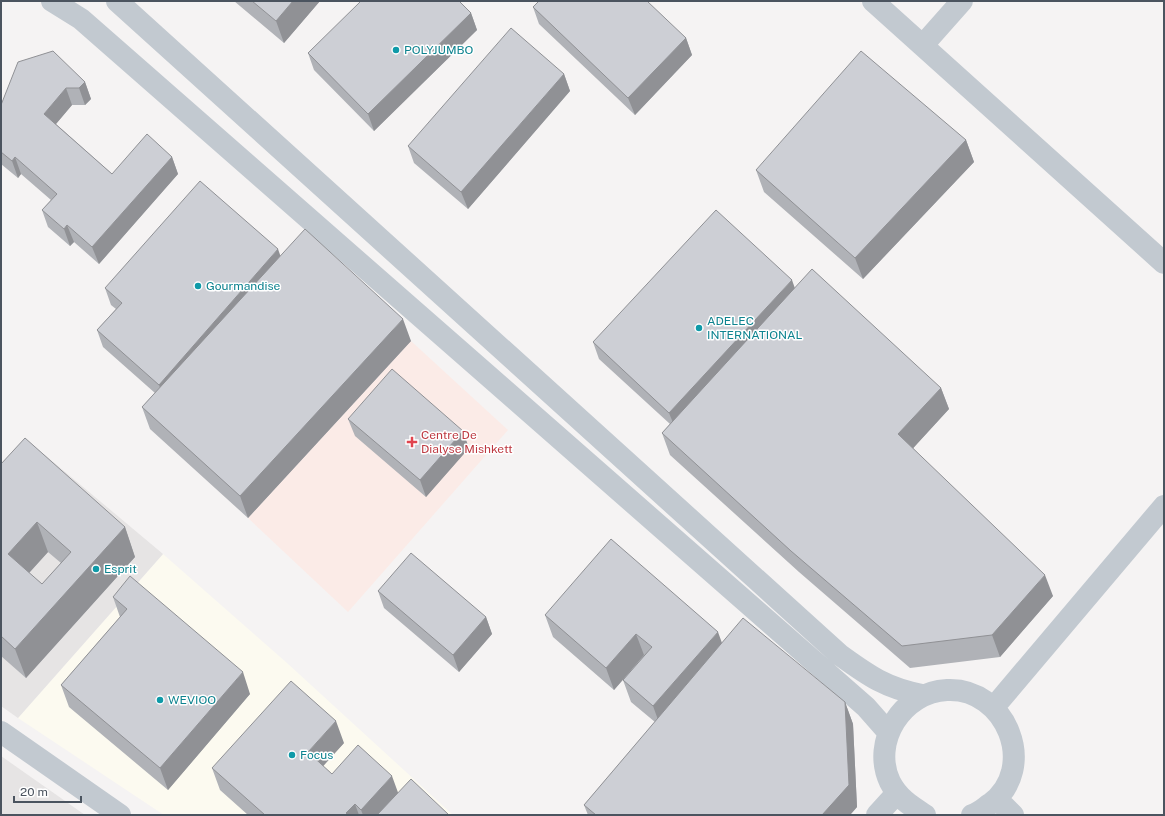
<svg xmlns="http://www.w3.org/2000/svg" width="1165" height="816" viewBox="0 0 1165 816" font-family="'Public Sans',sans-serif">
	<rect width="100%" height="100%" fill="#f5f3f3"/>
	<path fill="#fcfaf0" d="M 163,554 L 287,663 L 453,815 L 164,815 L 18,718 Z"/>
	<path fill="#e6e4e4" d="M 27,440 L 163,554 L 18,718 L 1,706 L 1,470 Z
		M 1,756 L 85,815 L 1,815 Z"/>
	<path fill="#fbebe7" d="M 411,341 L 508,430 L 348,612 L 248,518 Z"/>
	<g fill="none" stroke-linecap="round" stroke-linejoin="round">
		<path stroke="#c2c9d0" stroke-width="22" d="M 52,1 L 81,19 L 866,707 L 888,732
			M 117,1 L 840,655 C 869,676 886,688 922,695
			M 873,1 L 1164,263
			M 923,45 L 962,1
			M 994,707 L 1164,506
			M 1,732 L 120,815
			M 997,799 L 1013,815
			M 877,815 L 897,793
			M 925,815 C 911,806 898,798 890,782 C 871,742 902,692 947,690 C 1006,687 1039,768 990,804 C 984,808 979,813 972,815"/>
	</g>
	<path fill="#b0b2b7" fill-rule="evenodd" d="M 234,1 L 320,1 L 284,43 Z
		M 533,7 L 686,38 L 692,55 L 635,115 L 539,24 Z
		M 471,13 L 477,30 L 374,131 L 314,70 L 308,53 Z
		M 564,74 L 570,91 L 468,209 L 414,163 L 408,146 Z
		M 85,82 L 91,99 L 85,105 L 72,105 L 56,124 L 112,174 L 172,157 L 178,174 L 99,264 L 74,242 L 70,246 L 48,227 L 42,210 L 51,200 L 21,174 L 18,178 L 1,164 L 1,105 Z
		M 966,140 L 974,162 L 863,279 L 764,192 L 756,170 Z
		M 280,256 L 411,341 L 248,518 L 150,429 L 142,407 L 155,393 L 103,347 L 97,330 L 116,309 L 111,305 L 105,288 Z
		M 795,288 L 941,388 L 949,409 L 913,448 L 1053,596 L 1000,657 L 910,668 L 799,572 L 670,455 L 662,433 L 670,424 L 599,359 L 593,342 Z
		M 348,419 L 469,448 L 426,497 L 355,436 Z
		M 1,464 L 125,527 L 135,557 L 26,678 L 1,656 ZM 48,552 L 61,563 L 42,584 L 29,573 Z
		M 378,591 L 486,617 L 492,634 L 459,672 L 384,608 Z
		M 113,597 L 250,694 L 168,790 L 69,707 L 61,685 L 120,617 Z
		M 545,615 L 722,643 L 845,702 L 853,724 L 857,807 L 850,815 L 588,815 L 584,805 L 655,722 L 631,702 L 623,680 L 644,656 L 614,690 L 553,637 Z
		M 344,743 L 323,766 L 332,774 L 398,793 L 449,815 L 248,815 L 220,790 L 212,768 Z"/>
	<path fill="#909195" d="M 293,1 L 320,1 L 284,43 L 276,21 Z
		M 471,13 L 477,30 L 374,131 L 368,114 Z
		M 686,38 L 692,55 L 635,115 L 628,98 Z
		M 564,74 L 570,91 L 468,209 L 461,192 Z
		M 85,82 L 91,99 L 85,105 L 79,88 Z
		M 66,88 L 72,105 L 50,131 L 44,114 Z
		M 966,140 L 974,162 L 863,279 L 855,258 Z
		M 15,157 L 21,174 L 18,178 L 12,161 Z
		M 172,157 L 178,174 L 99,264 L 92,247 Z
		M 67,225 L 74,242 L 70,246 L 64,229 Z
		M 278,249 L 284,266 L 165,402 L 159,385 Z
		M 792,280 L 798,297 L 676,430 L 669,413 Z
		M 403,319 L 411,341 L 248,518 L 240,496 Z
		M 941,388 L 949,409 L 906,456 L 898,434 Z
		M 463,431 L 469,448 L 426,497 L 420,480 Z
		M 37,522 L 48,552 L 19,584 L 8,554 Z
		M 125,527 L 135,557 L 26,678 L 15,649 Z
		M 1045,575 L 1053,596 L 1000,657 L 992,635 Z
		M 486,617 L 492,634 L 459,672 L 453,655 Z
		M 718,632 L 726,654 L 661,728 L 653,706 Z
		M 636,634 L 644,655 L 614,690 L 606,668 Z
		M 243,672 L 250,694 L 168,790 L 160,768 Z
		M 845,702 L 853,724 L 857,807 L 850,815 L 822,815 Z
		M 336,721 L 344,743 L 316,774 L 308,752 Z
		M 392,776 L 400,798 L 385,815 L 363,815 L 361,810 Z
		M 355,804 L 359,815 L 346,815 L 346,813 Z"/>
	<path fill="#cdcfd5" stroke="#909195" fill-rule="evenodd" d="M 252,1 L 293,1 L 276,21 Z
		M 361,1 L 459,1 L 471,13 L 368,114 L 308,53 Z
		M 539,1 L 647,1 L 686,38 L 628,98 L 533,7 Z
		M 511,28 L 564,74 L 461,192 L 408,146 Z
		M 53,51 L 85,82 L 79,88 L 66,88 L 44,114 L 112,174 L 147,134 L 172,157 L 92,247 L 67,225 L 64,229 L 42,210 L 57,194 L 15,157 L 12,161 L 1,152 L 1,105 L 18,62 Z
		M 861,51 L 966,140 L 855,258 L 756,170 Z
		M 200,181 L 278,249 L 159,385 L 97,330 L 122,303 L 105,288 Z
		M 716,210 L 792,280 L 669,413 L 593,342 Z
		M 305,229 L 403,319 L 240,496 L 142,407 Z
		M 812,269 L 941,388 L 898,434 L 1045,575 L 992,635 L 902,646 L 791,551 L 662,433 Z
		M 392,369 L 463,431 L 420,480 L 348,419 Z
		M 25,438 L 125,527 L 15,649 L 1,636 L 1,464 ZM 37,522 L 71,552 L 42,584 L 8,554 Z
		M 611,539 L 718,632 L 653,706 L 623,680 L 652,647 L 636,634 L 606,668 L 545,615 Z
		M 411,553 L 486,617 L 453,655 L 378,591 Z
		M 130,576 L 243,672 L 160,768 L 61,685 L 127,609 L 113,597 Z
		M 743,618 L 845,702 L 849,785 L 822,815 L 596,815 L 584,805 Z
		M 291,681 L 336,721 L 308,752 L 332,774 L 358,745 L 392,776 L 361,810 L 355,804 L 346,813 L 348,815 L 265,815 L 212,768 Z
		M 411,779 L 449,815 L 377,815 Z"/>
	<g fill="#0f9aa8" stroke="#fff" stroke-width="1.5">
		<circle cx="396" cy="50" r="4"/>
		<circle cx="198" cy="286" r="4"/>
		<circle cx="699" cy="328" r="4"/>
		<circle cx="96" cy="569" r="4"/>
		<circle cx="160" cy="700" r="4"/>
		<circle cx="292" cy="755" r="4"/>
	</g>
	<path fill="#e0444e" stroke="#fff" stroke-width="1.5" d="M410 436h4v4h4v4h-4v4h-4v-4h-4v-4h4z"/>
	<g text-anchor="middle" stroke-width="3" stroke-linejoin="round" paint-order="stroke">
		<g font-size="12" fill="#0d838f" stroke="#fff" text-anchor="start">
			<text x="404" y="54">POLYJUMBO</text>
			<text x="206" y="290">Gourmandise</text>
			<text x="707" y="325">ADELEC<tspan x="707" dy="14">INTERNATIONAL</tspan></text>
			<text x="104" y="573">Esprit</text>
			<text x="168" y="704">WEVIOO</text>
			<text x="300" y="759">Focus</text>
		</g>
		<g font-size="12" fill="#be3a42" stroke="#fff" text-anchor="start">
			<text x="421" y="439">Centre De<tspan x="421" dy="14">Dialyse Mishkett</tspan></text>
		</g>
	</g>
	<rect width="1165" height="816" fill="none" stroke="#4b545f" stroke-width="4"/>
	<path d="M14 796v6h67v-6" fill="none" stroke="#4b545f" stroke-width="2"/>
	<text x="20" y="796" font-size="12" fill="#4b545f" stroke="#ffffff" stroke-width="3" paint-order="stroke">20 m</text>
</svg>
